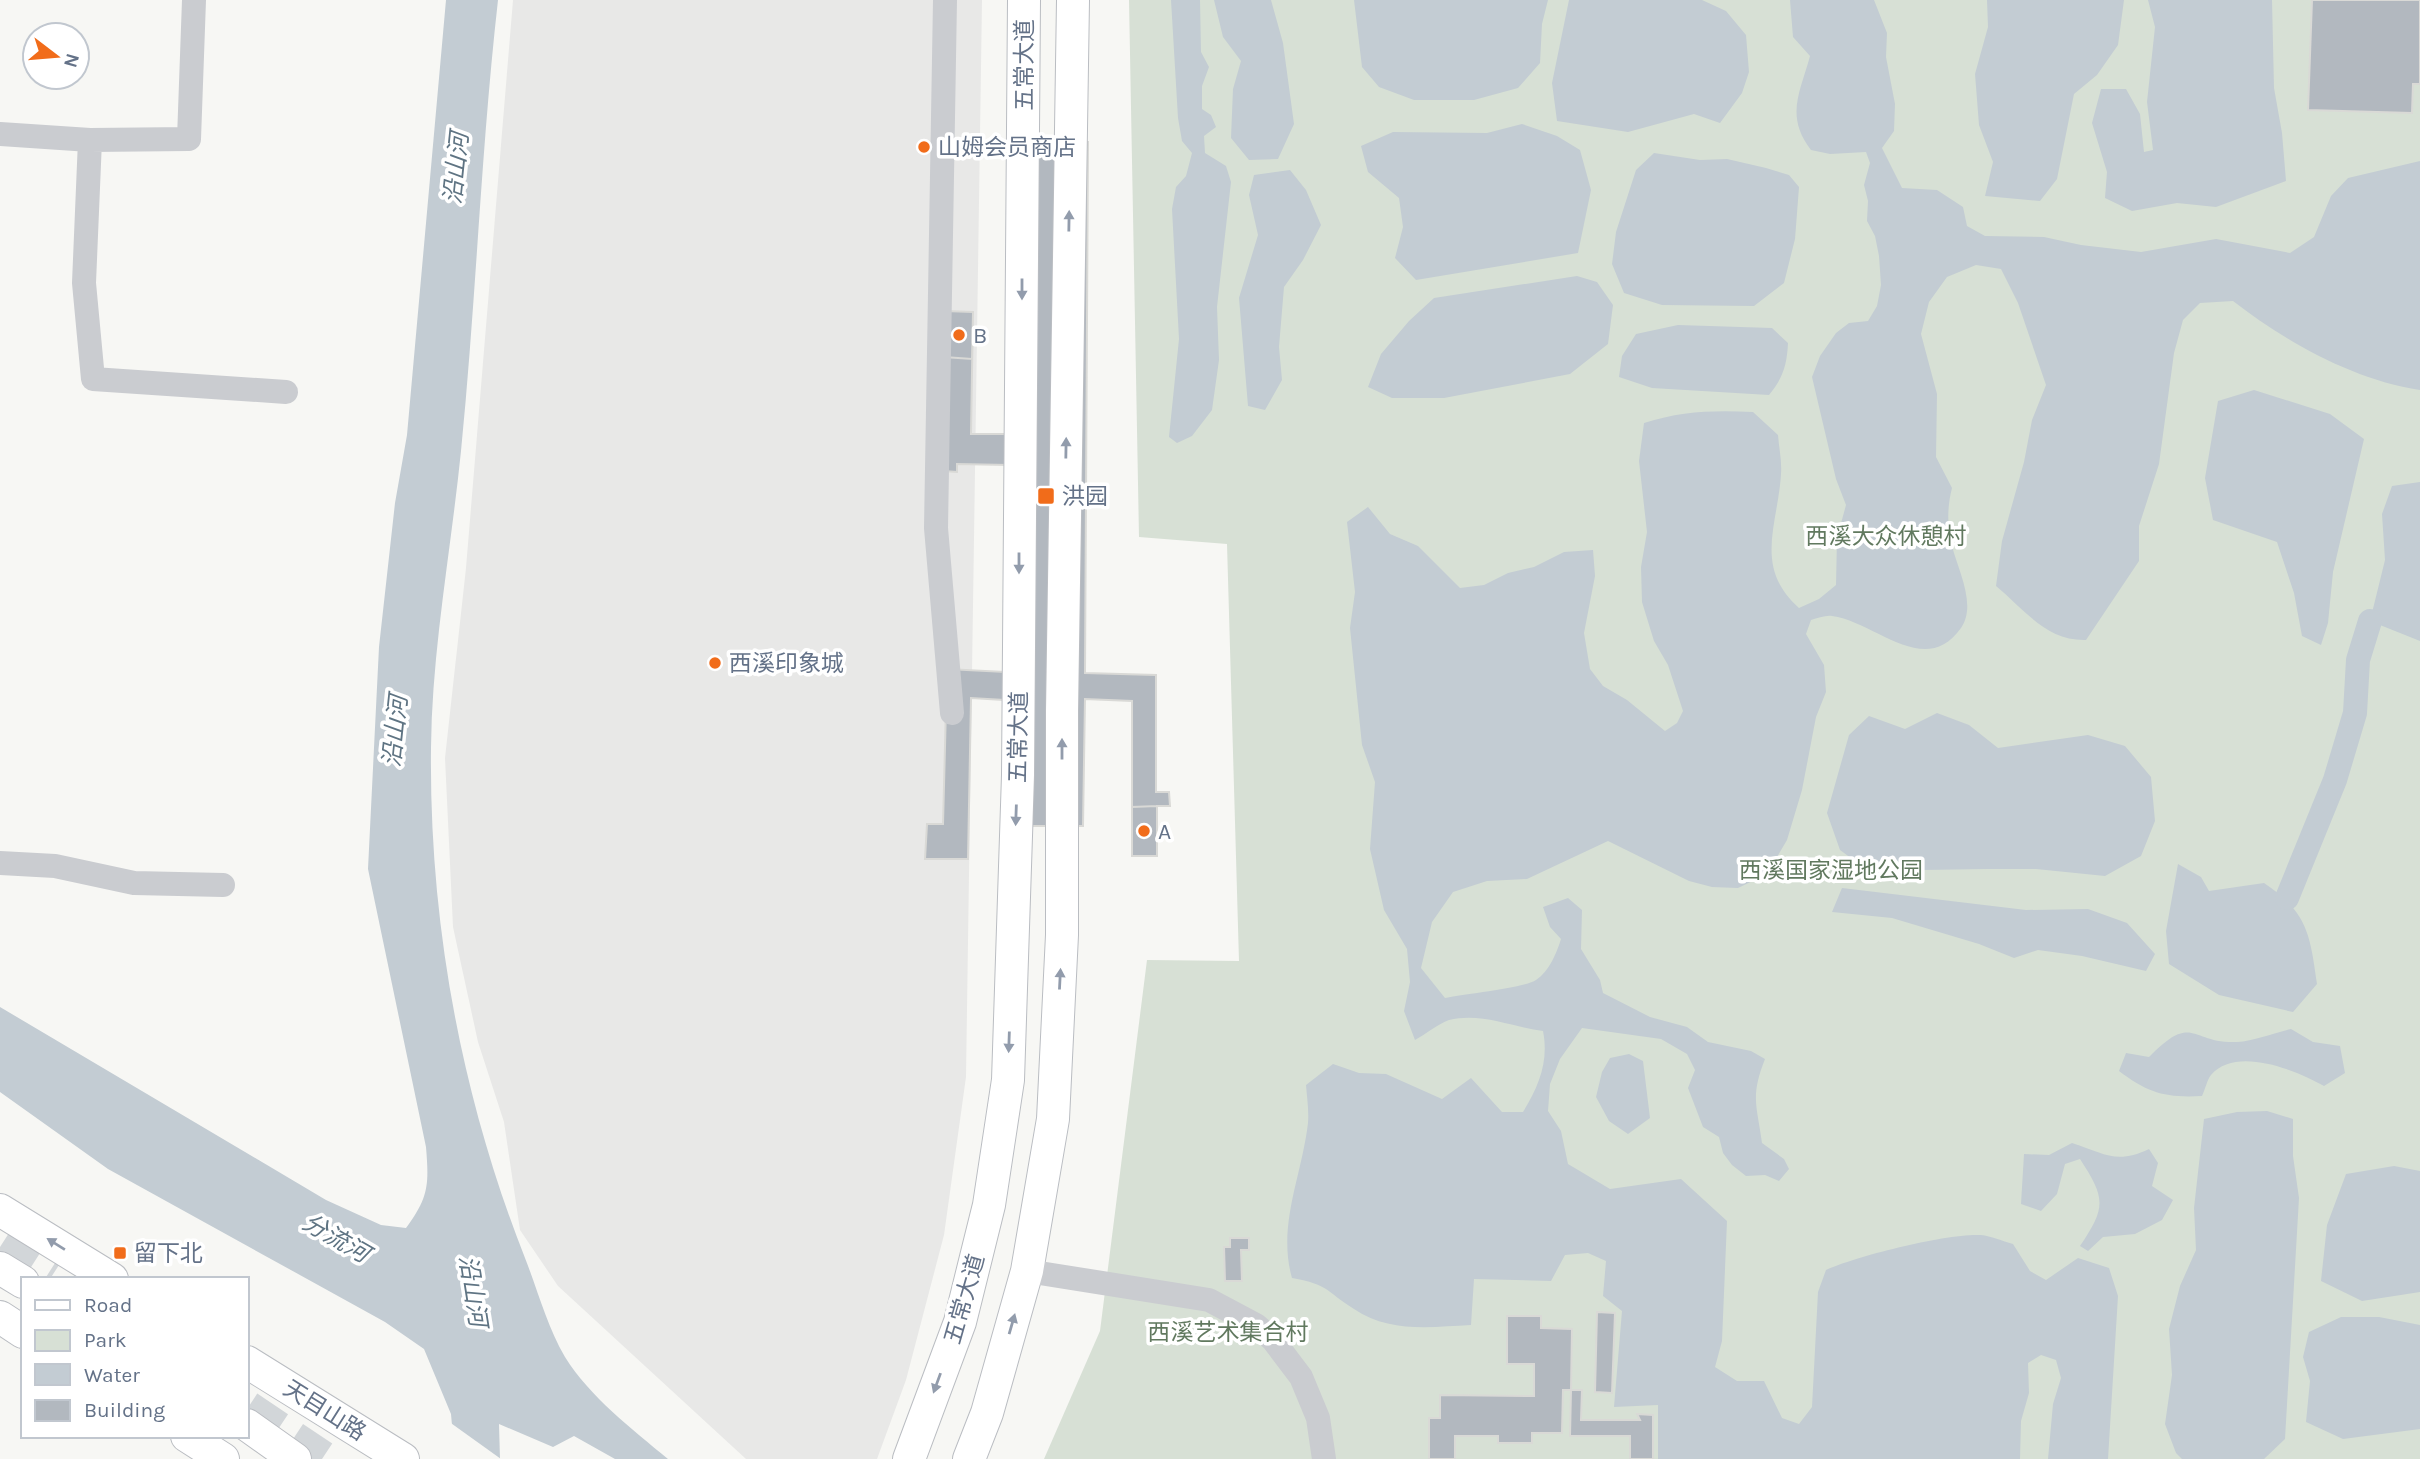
<svg xmlns="http://www.w3.org/2000/svg" width="2420" height="1459" viewBox="0 0 2420 1459" font-family="Karla,'Noto Sans SC',sans-serif">
	<rect width="100%" height="100%" fill="#f7f7f4"/>
	<path fill="#e8e8e7" d="M 513,0 L 982,0 L 966,1077 L 944,1235 L 906,1380 L 877,1459 L 746,1459 L 558,1286 L 520,1230 L 504,1122 L 478,1042 L 453,927 L 445,758 L 466,568 Z"/>
	<path fill="#d7e0d5" d="M 1129,0 L 2420,0 L 2420,1459 L 1044,1459 L 1100,1331 L 1147,960 L 1239,961 L 1227,544 L 1139,537 Z"/>
	<path fill="#c3ccd3" d="M 446,0 L 498,0 C 481,150 476,301 461,451 C 451,550 432,649 431,748 C 429,922 461,1096 525,1258 C 538,1291 547,1326 565,1357 C 590,1397 632,1429 668,1459 L 615,1459 L 574,1436 L 553,1447 L 499,1424 L 500,1459 L 455,1459 L 451,1414 L 424,1349 L 385,1322 L 108,1169 L 0,1092 L 0,1007 L 326,1200 L 381,1225 L 406,1228 C 429,1197 429,1184 426,1147 L 368,869 L 379,647 L 395,503 L 407,435 Z
		M 1171,0 L 1200,0 L 1201,52 L 1209,67 L 1202,86 L 1202,109 L 1211,115 L 1216,127 L 1204,136 L 1205,153 L 1226,166 L 1231,182 L 1217,307 L 1219,360 L 1212,410 L 1192,436 L 1177,443 L 1169,437 L 1179,339 L 1172,209 L 1176,187 L 1186,176 L 1192,153 L 1182,141 L 1178,118 Z
		M 1214,0 L 1271,0 L 1283,43 L 1294,124 L 1278,159 L 1249,160 L 1231,138 L 1233,89 L 1241,61 L 1223,37 Z
		M 1354,0 L 1548,0 L 1542,24 L 1540,63 L 1518,88 L 1474,100 L 1414,100 L 1379,87 L 1362,67 Z
		M 1569,0 L 1702,0 L 1726,11 L 1746,35 L 1749,72 L 1742,93 L 1720,123 L 1694,114 L 1628,132 L 1557,121 L 1552,83 Z
		M 1790,0 L 1874,0 L 1887,33 L 1886,57 L 1895,104 L 1894,131 L 1882,148 L 1902,188 L 1937,190 L 1963,207 L 1967,226 L 1985,236 L 2044,237 L 2081,245 L 2141,252 L 2216,239 L 2290,253 L 2314,237 L 2331,196 L 2348,178 L 2420,161 L 2420,390 C 2353,380 2286,342 2233,301 L 2200,303 L 2183,320 L 2174,353 L 2159,464 L 2139,526 L 2139,561 L 2086,640 C 2046,641 2025,610 1996,586 L 2002,541 L 2024,462 L 2032,420 L 2046,385 L 2018,303 L 2001,269 L 1976,265 L 1947,277 L 1929,302 L 1921,334 L 1937,394 L 1936,457 L 1952,488 C 1947,507 1947,527 1952,546 C 1958,570 1977,605 1961,628 C 1925,679 1876,622 1832,616 C 1826,615 1818,618 1811,620 L 1806,634 L 1824,665 L 1826,692 L 1816,717 L 1802,790 L 1787,840 L 1767,874 L 1738,888 L 1712,887 L 1689,881 L 1608,841 L 1527,879 L 1487,881 L 1453,892 L 1432,922 L 1421,968 L 1445,998 C 1463,994 1524,988 1536,980 C 1549,972 1557,952 1561,939 L 1550,927 L 1543,907 L 1568,898 L 1582,910 L 1581,949 L 1600,980 L 1603,993 L 1650,1017 L 1687,1027 L 1708,1042 L 1751,1051 L 1765,1059 C 1750,1097 1757,1105 1762,1143 L 1784,1159 L 1789,1169 L 1779,1181 L 1765,1175 L 1746,1176 L 1732,1165 L 1723,1153 L 1719,1137 L 1703,1127 L 1688,1088 L 1695,1070 L 1687,1054 L 1661,1039 L 1582,1028 L 1560,1059 L 1550,1084 L 1548,1111 L 1561,1131 L 1568,1164 L 1610,1189 L 1681,1179 L 1727,1221 L 1722,1341 L 1715,1367 L 1737,1381 L 1764,1381 L 1782,1418 L 1799,1424 L 1812,1407 L 1818,1292 L 1826,1270 C 1856,1256 1948,1233 1981,1235 C 1991,1236 2002,1241 2013,1244 L 2030,1271 L 2046,1280 L 2078,1258 L 2109,1268 L 2118,1296 L 2108,1459 L 2048,1459 L 2053,1404 L 2061,1378 L 2056,1360 L 2041,1355 L 2028,1363 L 2029,1393 L 2021,1421 L 2020,1459 L 1658,1459 L 1658,1405 L 1614,1407 L 1622,1311 L 1603,1296 L 1606,1261 L 1588,1253 L 1565,1255 L 1551,1281 L 1474,1279 L 1471,1325 C 1430,1327 1389,1333 1354,1309 C 1324,1290 1330,1285 1292,1278 C 1277,1226 1302,1175 1308,1123 C 1309,1111 1307,1097 1306,1085 L 1333,1064 L 1359,1073 L 1386,1074 L 1442,1099 L 1471,1078 L 1502,1112 L 1523,1112 C 1539,1086 1549,1061 1543,1031 C 1512,1027 1481,1012 1449,1020 C 1438,1024 1426,1034 1415,1040 L 1404,1011 L 1410,982 L 1407,949 L 1384,910 L 1370,849 L 1375,782 L 1362,745 L 1350,628 L 1355,592 L 1347,522 L 1368,507 L 1390,534 L 1418,546 L 1460,588 L 1484,585 L 1508,573 L 1534,567 L 1564,552 L 1593,550 L 1595,576 L 1584,633 L 1590,669 L 1603,686 L 1627,700 L 1665,731 L 1677,723 L 1683,711 L 1668,665 L 1654,641 L 1642,602 L 1641,567 L 1647,532 L 1639,461 L 1644,423 C 1681,411 1714,410 1753,412 L 1778,435 C 1779,448 1782,461 1781,474 C 1778,525 1753,567 1799,608 L 1819,599 L 1836,585 L 1837,538 L 1846,505 L 1836,479 L 1812,377 L 1820,356 L 1836,333 L 1849,323 L 1868,321 L 1877,306 L 1881,285 L 1879,256 L 1875,236 L 1867,221 L 1868,201 L 1864,185 L 1870,163 L 1866,152 L 1830,154 L 1811,150 C 1785,116 1800,93 1810,56 L 1793,37 Z
		M 1987,0 L 2124,0 L 2118,45 L 2097,75 L 2074,94 L 2057,179 L 2040,201 L 1985,196 L 1993,162 L 1979,125 L 1975,74 L 1988,27 Z
		M 2148,0 L 2272,0 L 2274,88 L 2282,133 L 2286,181 L 2216,207 L 2177,203 L 2132,211 L 2105,198 L 2107,172 L 2092,123 L 2101,89 L 2126,89 L 2140,114 L 2144,152 L 2153,150 L 2147,102 L 2155,27 Z
		M 1522,124 L 1557,136 L 1580,150 L 1591,190 L 1578,253 L 1416,280 L 1395,258 L 1403,227 L 1399,198 L 1368,172 L 1361,146 L 1393,132 L 1487,133 Z
		M 1654,153 L 1700,160 L 1727,159 L 1766,168 L 1789,175 L 1799,187 L 1795,239 L 1784,283 L 1754,306 L 1662,305 L 1624,293 L 1612,264 L 1616,232 L 1636,170 Z
		M 1290,170 L 1306,190 L 1321,225 L 1303,260 L 1284,287 L 1279,347 L 1282,380 L 1265,410 L 1248,406 L 1239,298 L 1258,235 L 1249,195 L 1254,175 Z
		M 1577,276 L 1597,282 L 1613,305 L 1608,344 L 1570,374 L 1444,398 L 1392,398 L 1368,387 L 1381,354 L 1409,321 L 1434,298 Z
		M 1678,325 L 1772,328 L 1788,343 C 1787,365 1783,378 1769,395 L 1652,388 L 1619,377 L 1622,356 L 1636,334 Z
		M 2254,390 L 2330,414 L 2364,439 L 2333,572 L 2328,623 L 2321,645 L 2302,636 L 2294,593 L 2277,542 L 2213,520 L 2205,478 L 2218,401 Z
		M 2420,482 L 2420,641 L 2370,621 L 2385,560 L 2382,514 L 2392,486 Z
		M 1937,713 L 1969,725 L 1998,748 L 2088,735 L 2125,746 L 2151,777 L 2155,821 L 2141,856 L 2105,876 L 2036,869 L 1987,869 L 1923,870 L 1874,875 L 1840,850 L 1827,813 L 1849,735 L 1869,716 L 1905,729 Z
		M 2178,864 L 2201,877 L 2209,891 L 2264,883 C 2308,912 2310,935 2317,984 L 2293,1012 L 2219,995 L 2169,964 L 2166,931 Z
		M 1842,888 L 2026,910 L 2088,909 L 2127,923 L 2155,954 L 2146,971 L 2082,956 L 2038,950 L 2014,958 L 1979,944 L 1892,918 L 1832,912 Z
		M 2291,1029 L 2313,1042 L 2340,1046 L 2345,1073 L 2324,1086 C 2298,1071 2236,1045 2211,1075 C 2207,1080 2205,1090 2202,1096 C 2165,1098 2148,1093 2119,1071 L 2126,1053 L 2149,1057 C 2194,1011 2190,1044 2237,1042 C 2254,1041 2274,1033 2291,1029 Z
		M 1629,1054 L 1643,1061 L 1650,1118 L 1628,1134 L 1609,1121 L 1596,1097 L 1602,1072 L 1610,1058 Z
		M 2267,1111 L 2293,1119 L 2293,1156 L 2299,1198 L 2285,1439 L 2264,1459 L 2182,1459 L 2176,1453 L 2165,1424 L 2172,1375 L 2169,1329 L 2180,1286 L 2196,1250 L 2194,1208 L 2204,1119 L 2237,1112 Z
		M 2072,1143 C 2104,1153 2116,1165 2149,1149 L 2158,1163 L 2152,1186 L 2173,1200 L 2162,1220 L 2135,1234 L 2103,1237 L 2088,1251 L 2080,1246 C 2106,1207 2106,1199 2080,1159 L 2065,1164 L 2057,1194 L 2041,1211 L 2021,1204 L 2024,1154 L 2049,1155 Z
		M 2394,1166 L 2420,1171 L 2420,1292 L 2362,1301 L 2321,1281 L 2327,1225 L 2346,1174 Z
		M 2341,1317 L 2379,1317 L 2420,1325 L 2420,1429 L 2343,1439 L 2306,1422 L 2310,1381 L 2303,1357 L 2309,1332 Z"/>
	<path fill="#f7f7f4" d="M 448,1421 L 501,1459 L 451,1459 Z"/>
	<g fill="none" stroke-linecap="round" stroke-linejoin="round">
		<path stroke="#c3ccd3" stroke-width="24" d="M 2287,898 L 2335,780 L 2355,713 L 2358,660 L 2370,621"/>
	</g>
	<path fill="#b2b8bf" stroke="#d9d9d6" stroke-width="2" d="M 2312,0 L 2420,0 L 2420,84 L 2413,84 L 2412,113 L 2308,110 Z
		M 1013,138 L 1088,142 L 1085,673 L 1156,675 L 1156,792 L 1169,792 L 1170,806 L 1157,806 L 1157,856 L 1132,856 L 1132,701 L 1085,699 L 1083,826 L 1003,826 L 1004,700 L 971,698 L 968,859 L 925,859 L 927,824 L 943,824 L 947,669 L 1005,672 L 1009,465 L 957,464 L 957,472 L 943,471 L 945,311 L 973,312 L 971,434 L 1009,434 Z
		M 945,311 L 973,312 L 972,359 L 944,357 Z
		M 1157,806 L 1157,856 L 1132,856 L 1132,807 Z
		M 1230,1238 L 1249,1238 L 1249,1250 L 1241,1250 L 1242,1281 L 1225,1281 L 1224,1247 L 1230,1247 Z
		M 1597,1312 L 1615,1313 L 1612,1393 L 1595,1392 Z
		M 1507,1316 L 1541,1316 L 1541,1328 L 1572,1329 L 1571,1390 L 1563,1390 L 1562,1433 L 1532,1433 L 1532,1443 L 1498,1443 L 1498,1436 L 1455,1436 L 1455,1459 L 1429,1459 L 1429,1418 L 1440,1418 L 1440,1395 L 1534,1396 L 1534,1364 L 1507,1364 Z
		M 1571,1390 L 1582,1390 L 1581,1420 L 1640,1420 L 1637,1414 L 1653,1415 L 1653,1459 L 1630,1459 L 1630,1436 L 1570,1436 Z"/>
	<g fill="none" stroke-linecap="round" stroke-linejoin="round">
		<path stroke="#d2d6d9" stroke-width="37" stroke-dasharray="37 18" stroke-linecap="butt" d="M 0,1247 L 50,1279
			M 247,1409 L 322,1459"/>
		<defs>
			<path id="major" d="M 0,1210 L 112,1279
				M 0,1268 L 23,1282
				M 0,1317 L 23,1332
				M 247,1362 L 403,1459
				M 247,1425 L 295,1459
				M 187,1436 L 223,1459
				M 909,1459 L 960,1322 L 989,1205 L 1008,1080 L 1018,775 L 1024,0
				M 969,1459 L 987,1413 L 1027,1271 L 1053,1119 L 1062,935 L 1062,711 L 1073,0"/>
		</defs>
		<use href="#major" stroke="#babdc2" stroke-width="34"/>
		<path stroke="#caccd0" stroke-width="24" d="M 945,0 L 936,528 L 952,713
			M 0,134 L 90,140 L 189,139 L 194,0
			M 90,140 L 84,283 L 93,379 L 286,392
			M 0,863 L 55,866 L 134,883 L 223,885
			M 1027,1271 L 1209,1300 L 1256,1325 L 1273,1340 L 1301,1377 L 1318,1418 L 1324,1459"/>
		<use href="#major" stroke="#fff" stroke-width="32"/>
	</g>
	<defs><path id="oneway-solid" d="M-6-.8H1V-3.2L6.5 0L1 3.2V.8H-6Z" transform="scale(1.75)"/></defs>
	<g fill="#929cac">
		<use href="#oneway-solid" transform="translate(1069 221) rotate(-89)"/>
		<use href="#oneway-solid" transform="translate(1022 289) rotate(90)"/>
		<use href="#oneway-solid" transform="translate(1066 448) rotate(-89)"/>
		<use href="#oneway-solid" transform="translate(1019 563) rotate(90)"/>
		<use href="#oneway-solid" transform="translate(1062 749) rotate(-90)"/>
		<use href="#oneway-solid" transform="translate(1016 815) rotate(92)"/>
		<use href="#oneway-solid" transform="translate(1060 979) rotate(-87)"/>
		<use href="#oneway-solid" transform="translate(1009 1042) rotate(92)"/>
		<use href="#oneway-solid" transform="translate(56 1244) rotate(-148)"/>
		<use href="#oneway-solid" transform="translate(1012 1324) rotate(-74)"/>
		<use href="#oneway-solid" transform="translate(937 1383) rotate(110)"/>
	</g>
	<g fill="#f16c1a" stroke="#fff" stroke-width="2.5">
		<circle cx="924" cy="147" r="7"/>
		<circle cx="959" cy="335" r="7"/>
		<rect x="1037" y="487" width="18" height="18" rx="3.5"/>
		<circle cx="715" cy="663" r="7"/>
		<circle cx="1144" cy="831" r="7"/>
		<rect x="113" y="1246" width="14" height="14" rx="3.5"/>
	</g>
	<g text-anchor="middle" stroke-width="7" stroke-linejoin="round" paint-order="stroke">
		<g font-size="23" fill="#647288" stroke="#fff">
			<text transform="translate(1024 65) rotate(-90)" y="8">五常大道</text>
			<text transform="translate(1018 737) rotate(-89)" y="8">五常大道</text>
			<text transform="translate(964 1299) rotate(-74)" y="8">五常大道</text>
			<text transform="translate(325 1410) rotate(32)" y="8">天目山路</text>
		</g>
		<g font-size="23" fill="#647288" stroke="#fff" text-anchor="start">
			<text x="938" y="155">山姆会员商店</text>
			<text x="973" y="343">B</text>
			<text x="1062" y="504">洪园</text>
			<text x="729" y="671">西溪印象城</text>
			<text x="1158" y="839">A</text>
			<text x="134" y="1261">留下北</text>
		</g>
		<g font-size="23" fill="#61795f" stroke="#fff">
			<text x="1886" y="544">西溪大众休憩村</text>
			<text x="1831" y="878">西溪国家湿地公园</text>
			<text x="1228" y="1340">西溪艺术集合村</text>
		</g>
		<g font-size="24" font-style="italic" fill="#5f7483" stroke="#fff">
			<text transform="translate(456 168) rotate(-84)" y="8">沿山河</text>
			<text transform="translate(395 731) rotate(-84)" y="8">沿山河</text>
			<text transform="translate(336 1238) rotate(30)" y="8">分流河</text>
			<text transform="translate(473 1291) rotate(81)" y="8">沿山河</text>
		</g>
	</g>
	<rect x="21" y="1277" width="228" height="161" fill="#ffffff" stroke="#c1c7cf" stroke-width="2"/>
	<rect x="35" y="1300" width="35" height="10" fill="#ffffff" stroke="#c1c7cf" stroke-width="2"/>
	<text x="84" y="1312" font-size="21" fill="#647288">Road</text>
	<rect x="35" y="1330" width="35" height="21" fill="#d7e0d5" stroke="#c1c7cf" stroke-width="2"/>
	<text x="84" y="1347" font-size="21" fill="#647288">Park</text>
	<rect x="35" y="1364" width="35" height="21" fill="#c3ccd3" stroke="#c1c7cf" stroke-width="2"/>
	<text x="84" y="1382" font-size="21" fill="#647288">Water</text>
	<rect x="35" y="1400" width="35" height="21" fill="#b2b8bf" stroke="#c1c7cf" stroke-width="2"/>
	<text x="84" y="1417" font-size="21" fill="#647288">Building</text>
	<g transform="translate(56 56) rotate(106)"><circle r="33" fill="#ffffff" stroke="#c1c7cf" stroke-width="2"/>
	<path d="M0-5L12 26L0 18L-12 26Z" fill="#f16c1a"/>
	<text y="-10" font-size="19" font-weight="bold" text-anchor="middle" fill="#647288">N</text>
	</g>
</svg>
